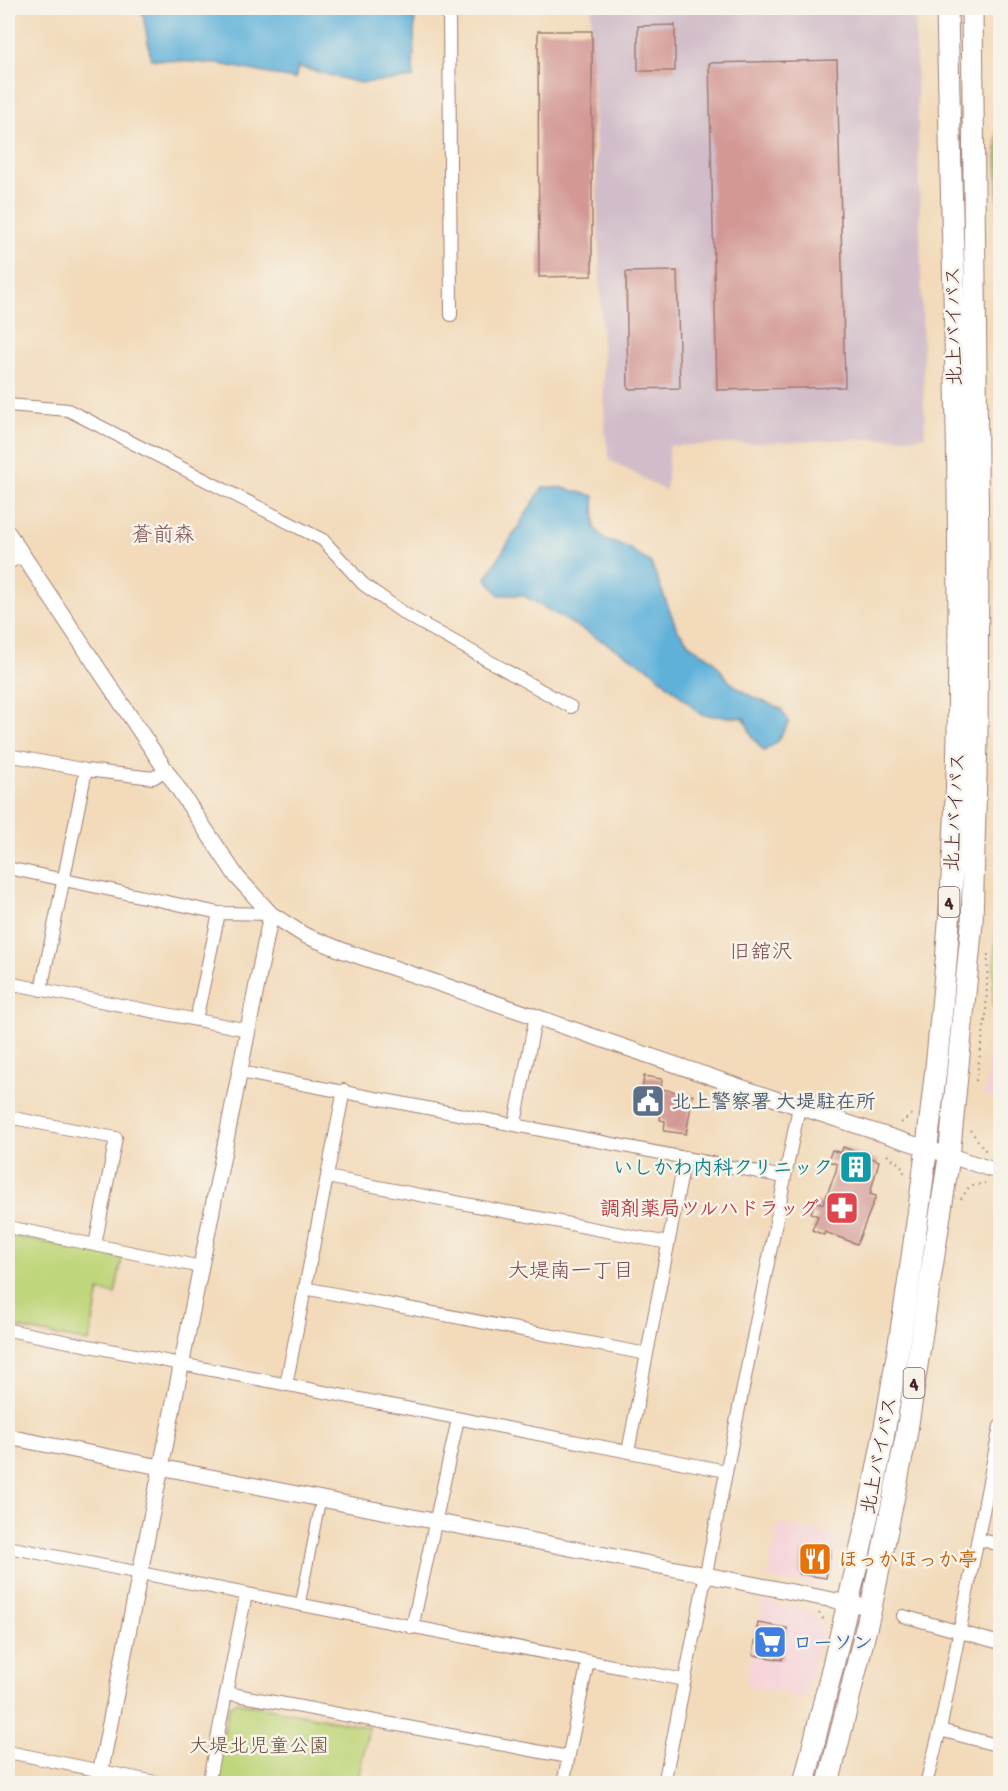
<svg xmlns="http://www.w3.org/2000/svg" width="1008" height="1791" viewBox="0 0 1008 1791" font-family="'Gochi Hand','Klee One',sans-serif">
	<rect width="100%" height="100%" fill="#f7f3e8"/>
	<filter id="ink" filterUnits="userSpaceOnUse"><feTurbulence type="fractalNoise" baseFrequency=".0167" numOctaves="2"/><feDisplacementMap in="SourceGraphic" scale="12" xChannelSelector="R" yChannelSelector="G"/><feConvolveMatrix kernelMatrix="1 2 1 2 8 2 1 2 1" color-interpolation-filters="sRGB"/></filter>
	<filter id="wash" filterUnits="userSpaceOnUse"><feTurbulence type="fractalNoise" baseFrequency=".008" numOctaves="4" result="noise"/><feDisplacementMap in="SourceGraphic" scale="24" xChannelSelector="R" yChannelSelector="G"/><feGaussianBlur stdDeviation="1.35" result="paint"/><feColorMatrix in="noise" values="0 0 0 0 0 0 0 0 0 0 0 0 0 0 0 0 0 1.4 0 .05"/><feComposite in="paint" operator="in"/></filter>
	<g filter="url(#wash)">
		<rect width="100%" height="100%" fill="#f2daba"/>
		<path fill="#f6cfd7" d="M 992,1018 L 1000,1019 L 1000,1098 L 985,1096 Z
			M 778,1524 L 841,1537 L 834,1574 L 819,1587 L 768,1578 Z
			M 763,1602 L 813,1612 L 822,1632 L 805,1697 L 746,1685 Z"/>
		<path fill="#d1bdc9" d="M 591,8 L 915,8 L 925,437 L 669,446 L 666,491 L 610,460 L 605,434 Z"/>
		<path fill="#c0d67b" stroke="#857a53" stroke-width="1.5" d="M 1000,74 L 1000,328 L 996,75 Z
			M 1000,829 L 1000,1007 L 993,1006 Z
			M 8,1235 L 122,1258 L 115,1294 L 99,1291 L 89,1342 L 8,1326 Z
			M 236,1702 L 369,1727 L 357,1783 L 214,1784 L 229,1706 Z"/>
		<path fill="#5fb1da" stroke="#546882" stroke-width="1.5" d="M 142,8 L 415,8 L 413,78 L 360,83 L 298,67 L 295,79 L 220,64 L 151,59 Z
			M 543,487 L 563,488 L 594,496 L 595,528 L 605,540 L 627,547 L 651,563 L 677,629 L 691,646 L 712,659 L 730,682 L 749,695 L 781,709 L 789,722 L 777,742 L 764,751 L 753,738 L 744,718 L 702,715 L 649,668 L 523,595 L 499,595 L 486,578 Z"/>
		<g id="blocks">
			<path fill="#d39894" d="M 675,25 L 675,71 L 638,71 L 638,26 Z
				M 538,31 L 592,31 L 592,276 L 539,277 Z
				M 837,60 L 845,387 L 717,390 L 709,63 Z
				M 677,271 L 680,388 L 628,389 L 626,272 Z
				M 644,1076 L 662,1079 L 661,1089 L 693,1095 L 686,1134 L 664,1131 L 665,1121 L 660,1120 L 661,1112 L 640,1108 Z
				M 843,1147 L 879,1161 L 870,1194 L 876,1196 L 857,1244 L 825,1232 L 824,1235 L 812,1230 L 818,1216 L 811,1213 L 815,1201 L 823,1204 L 836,1171 L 837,1164 L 828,1161 L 832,1150 L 841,1153 Z
				M 818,1548 L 831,1550 L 826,1578 L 799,1574 L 802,1552 L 817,1554 Z
				M 758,1623 L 787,1628 L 782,1660 L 753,1655 Z"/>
		</g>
	</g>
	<g filter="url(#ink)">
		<use href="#blocks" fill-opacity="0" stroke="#9e7c72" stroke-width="1.5"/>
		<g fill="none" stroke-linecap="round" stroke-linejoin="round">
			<defs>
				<path id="pedestrian" d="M 300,1605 L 321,1499"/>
				<path id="minor" d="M 449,8 L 451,315
					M 8,405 L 68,410 L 323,540 L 363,584 L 405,614 L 571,707
					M 8,563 L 23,556
					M 8,755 L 86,770 L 153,778 L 166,770
					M 8,868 L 219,913 L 271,914
					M 8,983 L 248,1030
					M 41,990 L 86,770
					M 196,1020 L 219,913
					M 240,1072 L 784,1177
					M 8,1117 L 116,1138 L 95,1245
					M 515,1123 L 536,1015
					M 327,1177 L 668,1243
					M 8,1227 L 201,1267
					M 304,1288 L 647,1354
					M 8,1330 L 726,1471
					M 286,1385 L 344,1090
					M 628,1452 L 685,1157
					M 979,1539 L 1000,1545
					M 8,1547 L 684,1680
					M 903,1616 L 1000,1643
					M 412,1628 L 458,1419
					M 226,1693 L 568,1757
					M 940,1730 L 1000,1746
					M 8,1752 L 165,1784
					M 208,1784 L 246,1594
					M 563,1784 L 588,1661
					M 664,1784 L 799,1107
					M 926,1784 L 940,1730 L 1000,1426"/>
				<path id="tertiary" d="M 8,533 L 237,877 L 271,914 L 304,935 L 344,951 L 799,1107 L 1000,1172
					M 8,1437 L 858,1605
					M 98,1784 L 271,914"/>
				<path id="trunk" d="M 804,1784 C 832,1667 863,1551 884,1433 C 924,1204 953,969 958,736 C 962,493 952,250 947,8
					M 828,1784 L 871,1608 L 906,1437 L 949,1157 L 972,923 L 977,739 L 978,553 L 972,8"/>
			</defs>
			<use href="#pedestrian" stroke="#9e7c72" stroke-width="11"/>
			<use href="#minor" stroke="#9e7c72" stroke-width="14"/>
			<use href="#tertiary" stroke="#9e7c72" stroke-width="17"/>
			<use href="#trunk" stroke="#9e7c72" stroke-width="23"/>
			<path stroke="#9e7c72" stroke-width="2" stroke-dasharray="1.5 4.5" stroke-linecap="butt" d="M 976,1081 L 986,1015 L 988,952
				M 901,1123 L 912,1114
				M 970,1130 L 986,1151
				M 887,1155 L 901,1165 L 905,1175
				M 961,1199 L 969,1187 L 985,1183
				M 819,1613 L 826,1623"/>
			<use href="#pedestrian" stroke="#fff" stroke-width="9"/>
			<use href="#minor" stroke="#fff" stroke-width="12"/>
			<use href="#tertiary" stroke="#fff" stroke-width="15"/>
			<use href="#trunk" stroke="#fff" stroke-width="21"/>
		</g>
	</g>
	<defs>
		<symbol id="civic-square" viewBox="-11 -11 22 22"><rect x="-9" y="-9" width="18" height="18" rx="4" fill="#5c6f8a" stroke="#f7f3e8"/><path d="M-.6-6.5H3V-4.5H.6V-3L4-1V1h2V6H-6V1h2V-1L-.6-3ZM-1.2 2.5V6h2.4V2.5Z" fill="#fff"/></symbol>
		<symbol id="building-square" viewBox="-11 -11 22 22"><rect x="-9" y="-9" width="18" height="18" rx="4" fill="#0f9aa8" stroke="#f7f3e8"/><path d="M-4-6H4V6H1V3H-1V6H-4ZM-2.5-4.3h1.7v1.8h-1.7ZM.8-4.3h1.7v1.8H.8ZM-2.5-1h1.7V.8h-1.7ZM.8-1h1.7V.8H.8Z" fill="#fff"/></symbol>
		<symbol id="pharmacy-square" viewBox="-11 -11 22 22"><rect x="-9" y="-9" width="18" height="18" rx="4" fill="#e0444e" stroke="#f7f3e8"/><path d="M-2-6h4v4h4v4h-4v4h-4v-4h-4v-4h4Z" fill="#fff"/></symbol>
		<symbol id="restaurant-square" viewBox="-11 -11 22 22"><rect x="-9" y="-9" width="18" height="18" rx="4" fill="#e8710a" stroke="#f7f3e8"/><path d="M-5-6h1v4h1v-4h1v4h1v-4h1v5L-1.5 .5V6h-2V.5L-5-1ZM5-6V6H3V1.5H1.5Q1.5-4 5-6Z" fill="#fff"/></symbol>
		<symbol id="supermarket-square" viewBox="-11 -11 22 22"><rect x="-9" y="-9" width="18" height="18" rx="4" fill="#3f7fe0" stroke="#f7f3e8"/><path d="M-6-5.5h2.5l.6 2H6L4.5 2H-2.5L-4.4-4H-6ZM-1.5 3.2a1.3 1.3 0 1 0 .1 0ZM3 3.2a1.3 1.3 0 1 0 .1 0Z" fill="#fff"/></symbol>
	</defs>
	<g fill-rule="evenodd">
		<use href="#civic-square" x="629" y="1082" width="38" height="38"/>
		<use href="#building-square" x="837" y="1148" width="38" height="38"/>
		<use href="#pharmacy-square" x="823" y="1189" width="38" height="38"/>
		<use href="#restaurant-square" x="796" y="1540" width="38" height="38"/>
		<use href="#supermarket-square" x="751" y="1623" width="38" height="38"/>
	</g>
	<g text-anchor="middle" stroke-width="5" stroke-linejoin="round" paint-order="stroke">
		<g fill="#f7f3e8" stroke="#7e5f64" stroke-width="1.5">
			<rect x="938.5" y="887" width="21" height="30" rx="4.5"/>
			<rect x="903.5" y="1368" width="21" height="30" rx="4.5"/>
		</g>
		<g font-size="18" font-weight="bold" fill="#4a1f2b">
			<text x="949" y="908">4</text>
			<text x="914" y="1389">4</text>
		</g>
		<g font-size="20" fill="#4a1f2b" stroke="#f7f3e8">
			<text transform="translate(953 326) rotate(-91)" y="7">北上バイパス</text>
			<text transform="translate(954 812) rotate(-87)" y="7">北上バイパス</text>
			<text transform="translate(878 1455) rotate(-79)" y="7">北上バイパス</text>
		</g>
		<g font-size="20" font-weight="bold" fill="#4e5e75" stroke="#f7f3e8" text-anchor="start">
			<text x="671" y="1108">北上警察署 大堤駐在所</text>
		</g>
		<g font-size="20" font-weight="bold" fill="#0d838f" stroke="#f7f3e8" text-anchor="end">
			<text x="833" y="1174">いしかわ内科クリニック</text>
		</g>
		<g font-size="20" font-weight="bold" fill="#be3a42" stroke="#f7f3e8" text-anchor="end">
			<text x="819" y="1215">調剤薬局ツルハドラッグ</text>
		</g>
		<g font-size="20" font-weight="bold" fill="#c56008" stroke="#f7f3e8" text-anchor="start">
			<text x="838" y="1566">ほっかほっか亭</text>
		</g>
		<g font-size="20" font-weight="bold" fill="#366cbe" stroke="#f7f3e8" text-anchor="start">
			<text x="793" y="1649">ローソン</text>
		</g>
		<g font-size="20" fill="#684d3f" stroke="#f7f3e8">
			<text x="259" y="1752">大堤北児童公園</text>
		</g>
		<g font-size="21" fill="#7a4950" stroke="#f7f3e8">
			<text x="163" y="541">蒼前森</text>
			<text x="761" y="958">旧舘沢</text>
			<text x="571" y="1277">大堤南一丁目</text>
		</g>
	</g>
	<rect width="1008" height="1791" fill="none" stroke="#f7f3e8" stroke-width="30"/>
</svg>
